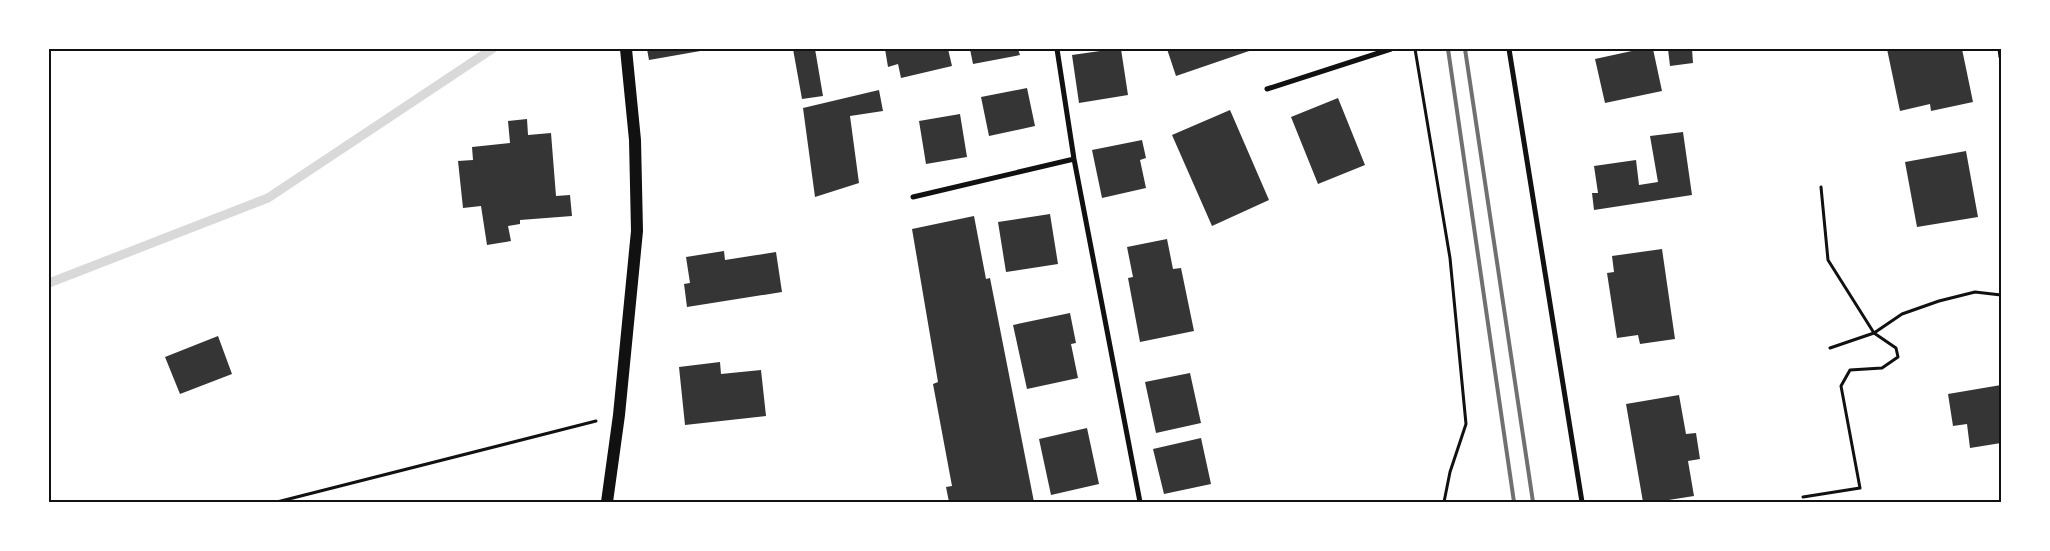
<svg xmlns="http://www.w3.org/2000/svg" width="2050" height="551" viewBox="0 0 2050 551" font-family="'Roboto Serif',serif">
	<rect width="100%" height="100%" fill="#fff"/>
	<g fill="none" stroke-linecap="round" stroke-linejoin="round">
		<path stroke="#d9d9d9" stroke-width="9" d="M 49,283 L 268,198 L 492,49"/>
	</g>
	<path fill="#353535" d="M 647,49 L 706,49 L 706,50 L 649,60 Z
		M 793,49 L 815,49 L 823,96 L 802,99 Z
		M 885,49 L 948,49 L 952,66 L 901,78 L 898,64 L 888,67 Z
		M 970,49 L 1018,49 L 1020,55 L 973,64 Z
		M 1114,49 L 1121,49 L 1128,95 L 1079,103 L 1072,55 Z
		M 1167,49 L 1252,49 L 1252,50 L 1176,76 Z
		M 1641,49 L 1653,49 L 1662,91 L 1605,103 L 1595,59 Z
		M 1668,49 L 1692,49 L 1693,63 L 1670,66 Z
		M 1887,49 L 1962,49 L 1973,102 L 1931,111 L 1930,104 L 1900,111 Z
		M 1027,88 L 1035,126 L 989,136 L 981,97 Z
		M 879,90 L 883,111 L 850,116 L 859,183 L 815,197 L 803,108 Z
		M 1338,98 L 1365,165 L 1318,184 L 1291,117 Z
		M 1230,110 L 1269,200 L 1212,226 L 1172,135 Z
		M 960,114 L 967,157 L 926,164 L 919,121 Z
		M 527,119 L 528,135 L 551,133 L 556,196 L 570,195 L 572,216 L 520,220 L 520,224 L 508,226 L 511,241 L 487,245 L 481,206 L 463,208 L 458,161 L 473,160 L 472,147 L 510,143 L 508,121 Z
		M 1683,132 L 1692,195 L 1594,210 L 1592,193 L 1598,193 L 1594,166 L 1636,160 L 1639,185 L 1658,182 L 1650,136 Z
		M 1142,140 L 1146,158 L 1140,160 L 1146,188 L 1102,198 L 1092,150 Z
		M 1966,151 L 1978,217 L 1917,227 L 1905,162 Z
		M 1050,214 L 1058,264 L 1006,272 L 998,222 Z
		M 974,216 L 986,279 L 990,278 L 1034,502 L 949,502 L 946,487 L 952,486 L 933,384 L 938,382 L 912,229 Z
		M 1167,239 L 1173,269 L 1181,268 L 1194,331 L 1140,342 L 1128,278 L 1133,277 L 1127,247 Z
		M 1662,249 L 1675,339 L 1640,344 L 1638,335 L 1617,338 L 1607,273 L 1614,272 L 1612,256 Z
		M 724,251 L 725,260 L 776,252 L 782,292 L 687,307 L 684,284 L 690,283 L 686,257 Z
		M 1070,313 L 1076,343 L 1071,344 L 1078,378 L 1027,389 L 1013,325 Z
		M 218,336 L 232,374 L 180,394 L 165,357 Z
		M 720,362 L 721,374 L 761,370 L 766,416 L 685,425 L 679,367 Z
		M 1190,373 L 1201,423 L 1156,433 L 1145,382 Z
		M 2001,385 L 2001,443 L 1970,448 L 1967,424 L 1953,426 L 1948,394 Z
		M 1679,395 L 1686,434 L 1696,433 L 1700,459 L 1688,461 L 1694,496 L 1656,502 L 1643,502 L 1626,404 Z
		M 1087,428 L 1099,484 L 1051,495 L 1039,439 Z
		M 1201,438 L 1211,484 L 1164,494 L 1153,449 Z"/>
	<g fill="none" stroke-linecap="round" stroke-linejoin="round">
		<path stroke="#111" stroke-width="3" d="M 1415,49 L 1450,258 L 1466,424 L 1450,472 L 1444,502
			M 1830,348 L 1874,333 L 1902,314 L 1939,301 L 1975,292 L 2001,295
			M 1803,497 L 1860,488 L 1841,386 L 1850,370 L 1882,368 L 1898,357 L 1896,348 L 1874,333 L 1828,260 L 1821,187
			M 277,502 L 596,421"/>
		<path stroke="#111" stroke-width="5" d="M 1057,49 L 1074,159 L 1140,502
			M 1509,49 L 1582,502
			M 2000,49 L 2001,57
			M 1267,89 L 1391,49
			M 913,197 L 1074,159"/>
		<path stroke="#111" stroke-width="12" d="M 607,502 L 619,415 L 637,231 L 635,140 L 626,49"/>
		<path stroke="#707070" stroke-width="4" d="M 1448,49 L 1514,502
			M 1465,49 L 1533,502"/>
	</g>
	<rect width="2050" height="551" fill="none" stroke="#ffffff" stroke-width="100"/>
	<rect x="50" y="50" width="1950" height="451" fill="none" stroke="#111" stroke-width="2"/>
</svg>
